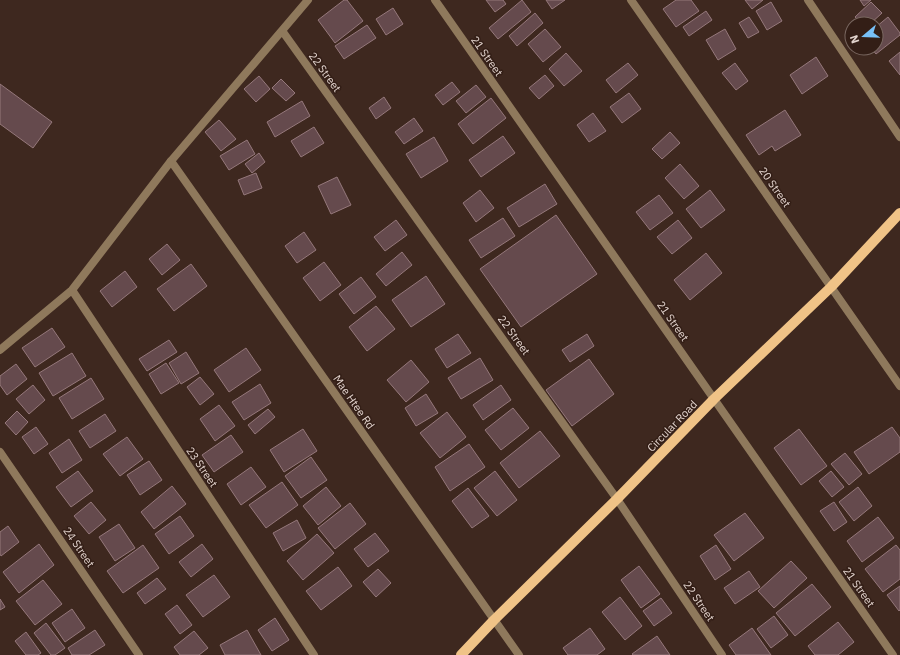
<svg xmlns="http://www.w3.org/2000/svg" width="900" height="655" viewBox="0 0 900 655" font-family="'IBM Plex Sans',sans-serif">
	<rect width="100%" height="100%" fill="#3e281f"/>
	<path fill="#654a4d" stroke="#95787b" d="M 344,0 L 347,0 L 363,21 L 335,43 L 318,20 Z
		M 486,0 L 503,0 L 506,4 L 495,12 Z
		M 522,0 L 531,12 L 498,39 L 489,28 Z
		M 546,0 L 565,0 L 552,9 Z
		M 676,0 L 691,0 L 699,11 L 676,27 L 663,9 Z
		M 745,0 L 763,0 L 752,9 Z
		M 860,0 L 871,0 L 864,6 Z
		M 771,2 L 782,21 L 767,30 L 756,11 Z
		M 871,2 L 882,13 L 870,24 L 862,24 L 855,17 Z
		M 393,8 L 403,24 L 386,35 L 376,19 Z
		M 706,11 L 712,20 L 689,36 L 683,27 Z
		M 535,13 L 543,23 L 517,46 L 509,36 Z
		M 749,17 L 759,32 L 748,38 L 739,23 Z
		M 888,17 L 900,33 L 900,35 L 876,54 L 871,48 L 876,48 L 876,27 Z
		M 367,25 L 376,38 L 344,59 L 335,46 Z
		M 545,29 L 561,47 L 543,62 L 528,44 Z
		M 725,29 L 736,49 L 718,60 L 706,40 Z
		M 900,52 L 900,75 L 889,61 Z
		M 566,53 L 582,71 L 564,86 L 549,69 Z
		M 816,57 L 828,76 L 802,94 L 790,75 Z
		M 628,63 L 638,75 L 616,93 L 606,80 Z
		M 735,63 L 748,81 L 736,90 L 722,73 Z
		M 545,75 L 554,86 L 539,99 L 529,88 Z
		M 259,76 L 270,89 L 256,102 L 244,89 Z
		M 281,79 L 295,93 L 286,101 L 272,88 Z
		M 452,82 L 460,92 L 443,105 L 435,95 Z
		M 0,84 L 52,122 L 33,148 L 0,124 Z
		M 476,85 L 486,97 L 466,113 L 456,101 Z
		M 629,93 L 641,109 L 622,123 L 610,107 Z
		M 384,97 L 391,108 L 376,119 L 369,108 Z
		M 491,98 L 506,118 L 473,144 L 458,124 Z
		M 302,101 L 310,116 L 275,137 L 267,122 Z
		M 785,110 L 801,135 L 775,151 L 772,146 L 759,155 L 746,135 Z
		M 593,113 L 606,131 L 589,142 L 577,125 Z
		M 414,118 L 423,131 L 404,144 L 395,132 Z
		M 219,120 L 236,139 L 221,151 L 205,132 Z
		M 314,127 L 324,143 L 301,157 L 291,141 Z
		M 670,132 L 680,143 L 662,159 L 652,149 Z
		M 503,136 L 515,153 L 481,177 L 469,160 Z
		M 434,137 L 448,161 L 421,178 L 406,154 Z
		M 247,140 L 255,154 L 229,170 L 220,156 Z
		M 259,153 L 265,162 L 252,173 L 245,164 Z
		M 680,164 L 699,186 L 684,199 L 665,178 Z
		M 256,173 L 262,188 L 244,195 L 238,180 Z
		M 337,177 L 351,205 L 331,214 L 318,186 Z
		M 545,184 L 557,204 L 519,227 L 507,208 Z
		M 480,190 L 494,208 L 476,222 L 463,203 Z
		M 710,190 L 725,210 L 701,228 L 686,209 Z
		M 659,195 L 673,213 L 650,230 L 636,212 Z
		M 556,215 L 597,274 L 521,327 L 480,269 Z
		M 503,218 L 515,236 L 481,258 L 469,240 Z
		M 396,220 L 407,235 L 385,251 L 374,237 Z
		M 678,220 L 692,238 L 672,254 L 657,237 Z
		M 304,232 L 316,250 L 297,263 L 285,246 Z
		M 167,244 L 180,260 L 162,275 L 149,259 Z
		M 402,252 L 412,265 L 386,286 L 376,274 Z
		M 706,253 L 722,273 L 690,300 L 674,280 Z
		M 324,262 L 341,285 L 320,301 L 303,278 Z
		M 191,264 L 207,286 L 174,311 L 157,289 Z
		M 125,271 L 137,287 L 112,307 L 100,291 Z
		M 426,276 L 445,304 L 411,327 L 392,300 Z
		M 361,277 L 376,297 L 354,314 L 339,294 Z
		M 376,306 L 395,329 L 367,351 L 349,327 Z
		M 52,328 L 65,347 L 35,367 L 22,348 Z
		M 458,334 L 471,353 L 447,368 L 435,349 Z
		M 587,334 L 594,346 L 570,362 L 562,350 Z
		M 169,340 L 177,352 L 147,371 L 139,359 Z
		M 246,348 L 261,370 L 229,392 L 214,370 Z
		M 186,352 L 199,373 L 181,384 L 169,363 Z
		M 72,353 L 86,376 L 53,396 L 39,373 Z
		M 480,358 L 493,380 L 461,399 L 448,378 Z
		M 589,359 L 614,394 L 572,426 L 546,390 Z
		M 411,360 L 429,382 L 406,402 L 387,380 Z
		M 166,363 L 179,383 L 161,394 L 149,374 Z
		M 16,364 L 27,379 L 7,395 L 0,385 L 0,376 Z
		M 200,377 L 214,394 L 200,405 L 187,387 Z
		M 91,378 L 104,399 L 72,419 L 59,398 Z
		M 260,384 L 271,403 L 244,420 L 232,402 Z
		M 33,385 L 45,400 L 29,414 L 16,399 Z
		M 501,385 L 511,400 L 483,420 L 473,405 Z
		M 426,394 L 438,413 L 416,426 L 405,408 Z
		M 219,405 L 235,426 L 215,441 L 200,419 Z
		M 513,408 L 529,428 L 501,450 L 485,430 Z
		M 268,409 L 275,417 L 255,434 L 248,425 Z
		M 17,411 L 28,422 L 16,435 L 5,423 Z
		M 447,412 L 466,437 L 440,458 L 420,433 Z
		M 105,414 L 116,431 L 90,448 L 79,431 Z
		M 36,427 L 48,444 L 34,454 L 22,437 Z
		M 892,427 L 900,438 L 900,452 L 869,474 L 854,452 Z
		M 303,429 L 317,451 L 284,472 L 270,450 Z
		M 799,429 L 827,466 L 801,485 L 774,448 Z
		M 540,431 L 560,456 L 519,488 L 500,463 Z
		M 231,435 L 243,452 L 214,472 L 202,455 Z
		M 127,437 L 143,459 L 120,476 L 103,454 Z
		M 69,439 L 82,460 L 62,473 L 49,453 Z
		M 469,444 L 485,467 L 450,491 L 435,467 Z
		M 845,453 L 862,474 L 849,485 L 831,464 Z
		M 311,457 L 327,480 L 301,498 L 285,476 Z
		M 149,461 L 162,480 L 140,495 L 127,475 Z
		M 251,467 L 266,487 L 241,505 L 227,484 Z
		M 78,471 L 93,491 L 71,507 L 56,487 Z
		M 495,471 L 517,500 L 497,516 L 474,488 Z
		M 831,471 L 844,487 L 832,497 L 819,481 Z
		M 282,482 L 298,505 L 266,528 L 249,505 Z
		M 172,486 L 186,504 L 154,529 L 141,512 Z
		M 326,487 L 341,506 L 318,525 L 303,506 Z
		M 858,487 L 872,506 L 854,521 L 839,502 Z
		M 468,488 L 489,516 L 472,528 L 452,501 Z
		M 91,502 L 106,520 L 89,534 L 74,516 Z
		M 834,502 L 847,522 L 834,531 L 820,511 Z
		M 350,503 L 366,524 L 335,549 L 318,528 Z
		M 745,513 L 764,538 L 734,561 L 714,535 Z
		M 180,516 L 194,536 L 169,554 L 155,534 Z
		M 878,517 L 894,538 L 862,562 L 847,541 Z
		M 297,520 L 306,538 L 283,551 L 273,533 Z
		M 119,524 L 135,548 L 115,561 L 99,537 Z
		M 8,526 L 19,542 L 1,556 L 0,554 L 0,532 Z
		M 375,533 L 389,551 L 368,567 L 354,549 Z
		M 317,534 L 334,553 L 303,580 L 287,561 Z
		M 39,544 L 54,565 L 19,593 L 3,572 Z
		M 202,544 L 213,559 L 191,577 L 179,562 Z
		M 143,545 L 159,568 L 123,593 L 107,571 Z
		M 716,545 L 731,569 L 715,580 L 700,556 Z
		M 896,545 L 900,550 L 900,579 L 883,592 L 865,569 Z
		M 791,561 L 807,578 L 774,608 L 758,591 Z
		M 639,566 L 660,594 L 641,608 L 621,580 Z
		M 338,567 L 352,586 L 321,610 L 306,591 Z
		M 378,569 L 391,583 L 376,597 L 363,582 Z
		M 749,571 L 760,587 L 735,604 L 724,588 Z
		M 214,575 L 230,597 L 203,617 L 186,595 Z
		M 157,578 L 166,589 L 145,604 L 137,593 Z
		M 43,580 L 62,604 L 35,625 L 16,601 Z
		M 812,584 L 831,607 L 795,636 L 776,613 Z
		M 900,586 L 900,610 L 899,611 L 887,595 Z
		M 620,597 L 642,626 L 625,640 L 602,612 Z
		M 661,598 L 672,613 L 654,626 L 643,611 Z
		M 0,599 L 5,607 L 0,610 Z
		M 177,605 L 192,625 L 180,634 L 165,614 Z
		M 72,609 L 85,628 L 65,642 L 52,623 Z
		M 774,616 L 788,635 L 771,648 L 757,629 Z
		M 275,618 L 289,640 L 272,651 L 258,630 Z
		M 838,622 L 854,642 L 838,655 L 815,655 L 808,646 Z
		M 46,623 L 65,648 L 55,655 L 51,655 L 34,633 Z
		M 590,628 L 605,649 L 597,655 L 568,655 L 563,648 Z
		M 752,628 L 771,655 L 736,655 L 729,645 Z
		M 95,630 L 105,645 L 89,655 L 72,655 L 68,648 Z
		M 247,630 L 261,655 L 225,655 L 220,645 Z
		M 194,631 L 208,648 L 199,655 L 180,655 L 174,647 Z
		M 26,632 L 41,653 L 38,655 L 26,655 L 15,641 Z
		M 657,636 L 670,655 L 633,655 L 632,654 Z"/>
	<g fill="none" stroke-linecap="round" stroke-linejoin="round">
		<path stroke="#8f795c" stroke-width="8" d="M 435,0 L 893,655
			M 631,0 L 900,386
			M 808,0 L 900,137
			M 283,32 L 617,499 L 722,655
			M 72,290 L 314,655
			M 0,350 L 72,290 L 171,161 L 308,0
			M 0,452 L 139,655"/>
		<path stroke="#8f795c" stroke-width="8" d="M 171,161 L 519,655"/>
		<path stroke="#f0c387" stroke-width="10" d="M 461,655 L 494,620 L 617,499 L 714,399 L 831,287 L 900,213"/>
	</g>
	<g text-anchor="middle" stroke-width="3" stroke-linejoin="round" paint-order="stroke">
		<g font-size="11" fill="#e3d4ce" stroke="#331e16">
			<text transform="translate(487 56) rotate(55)" y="4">21 Street</text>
			<text transform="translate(325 72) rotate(54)" y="4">22 Street</text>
			<text transform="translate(775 187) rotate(55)" y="4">20 Street</text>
			<text transform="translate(673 321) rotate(55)" y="4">21 Street</text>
			<text transform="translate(514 335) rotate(54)" y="4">22 Street</text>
			<text transform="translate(354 402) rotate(55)" y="4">Mae Htee Rd</text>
			<text transform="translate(672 426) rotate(-46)" y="4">Circular Road</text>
			<text transform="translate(202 467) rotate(56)" y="4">23 Street</text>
			<text transform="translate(79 547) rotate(56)" y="4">24 Street</text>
			<text transform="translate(859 587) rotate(55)" y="4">21 Street</text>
			<text transform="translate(699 601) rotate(56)" y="4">22 Street</text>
		</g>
	</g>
	<g transform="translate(864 36) rotate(251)"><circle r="19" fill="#331e16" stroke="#796760"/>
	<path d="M0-3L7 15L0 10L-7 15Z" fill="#77c0f7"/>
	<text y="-6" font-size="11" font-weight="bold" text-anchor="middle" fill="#e3d4ce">N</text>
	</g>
</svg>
